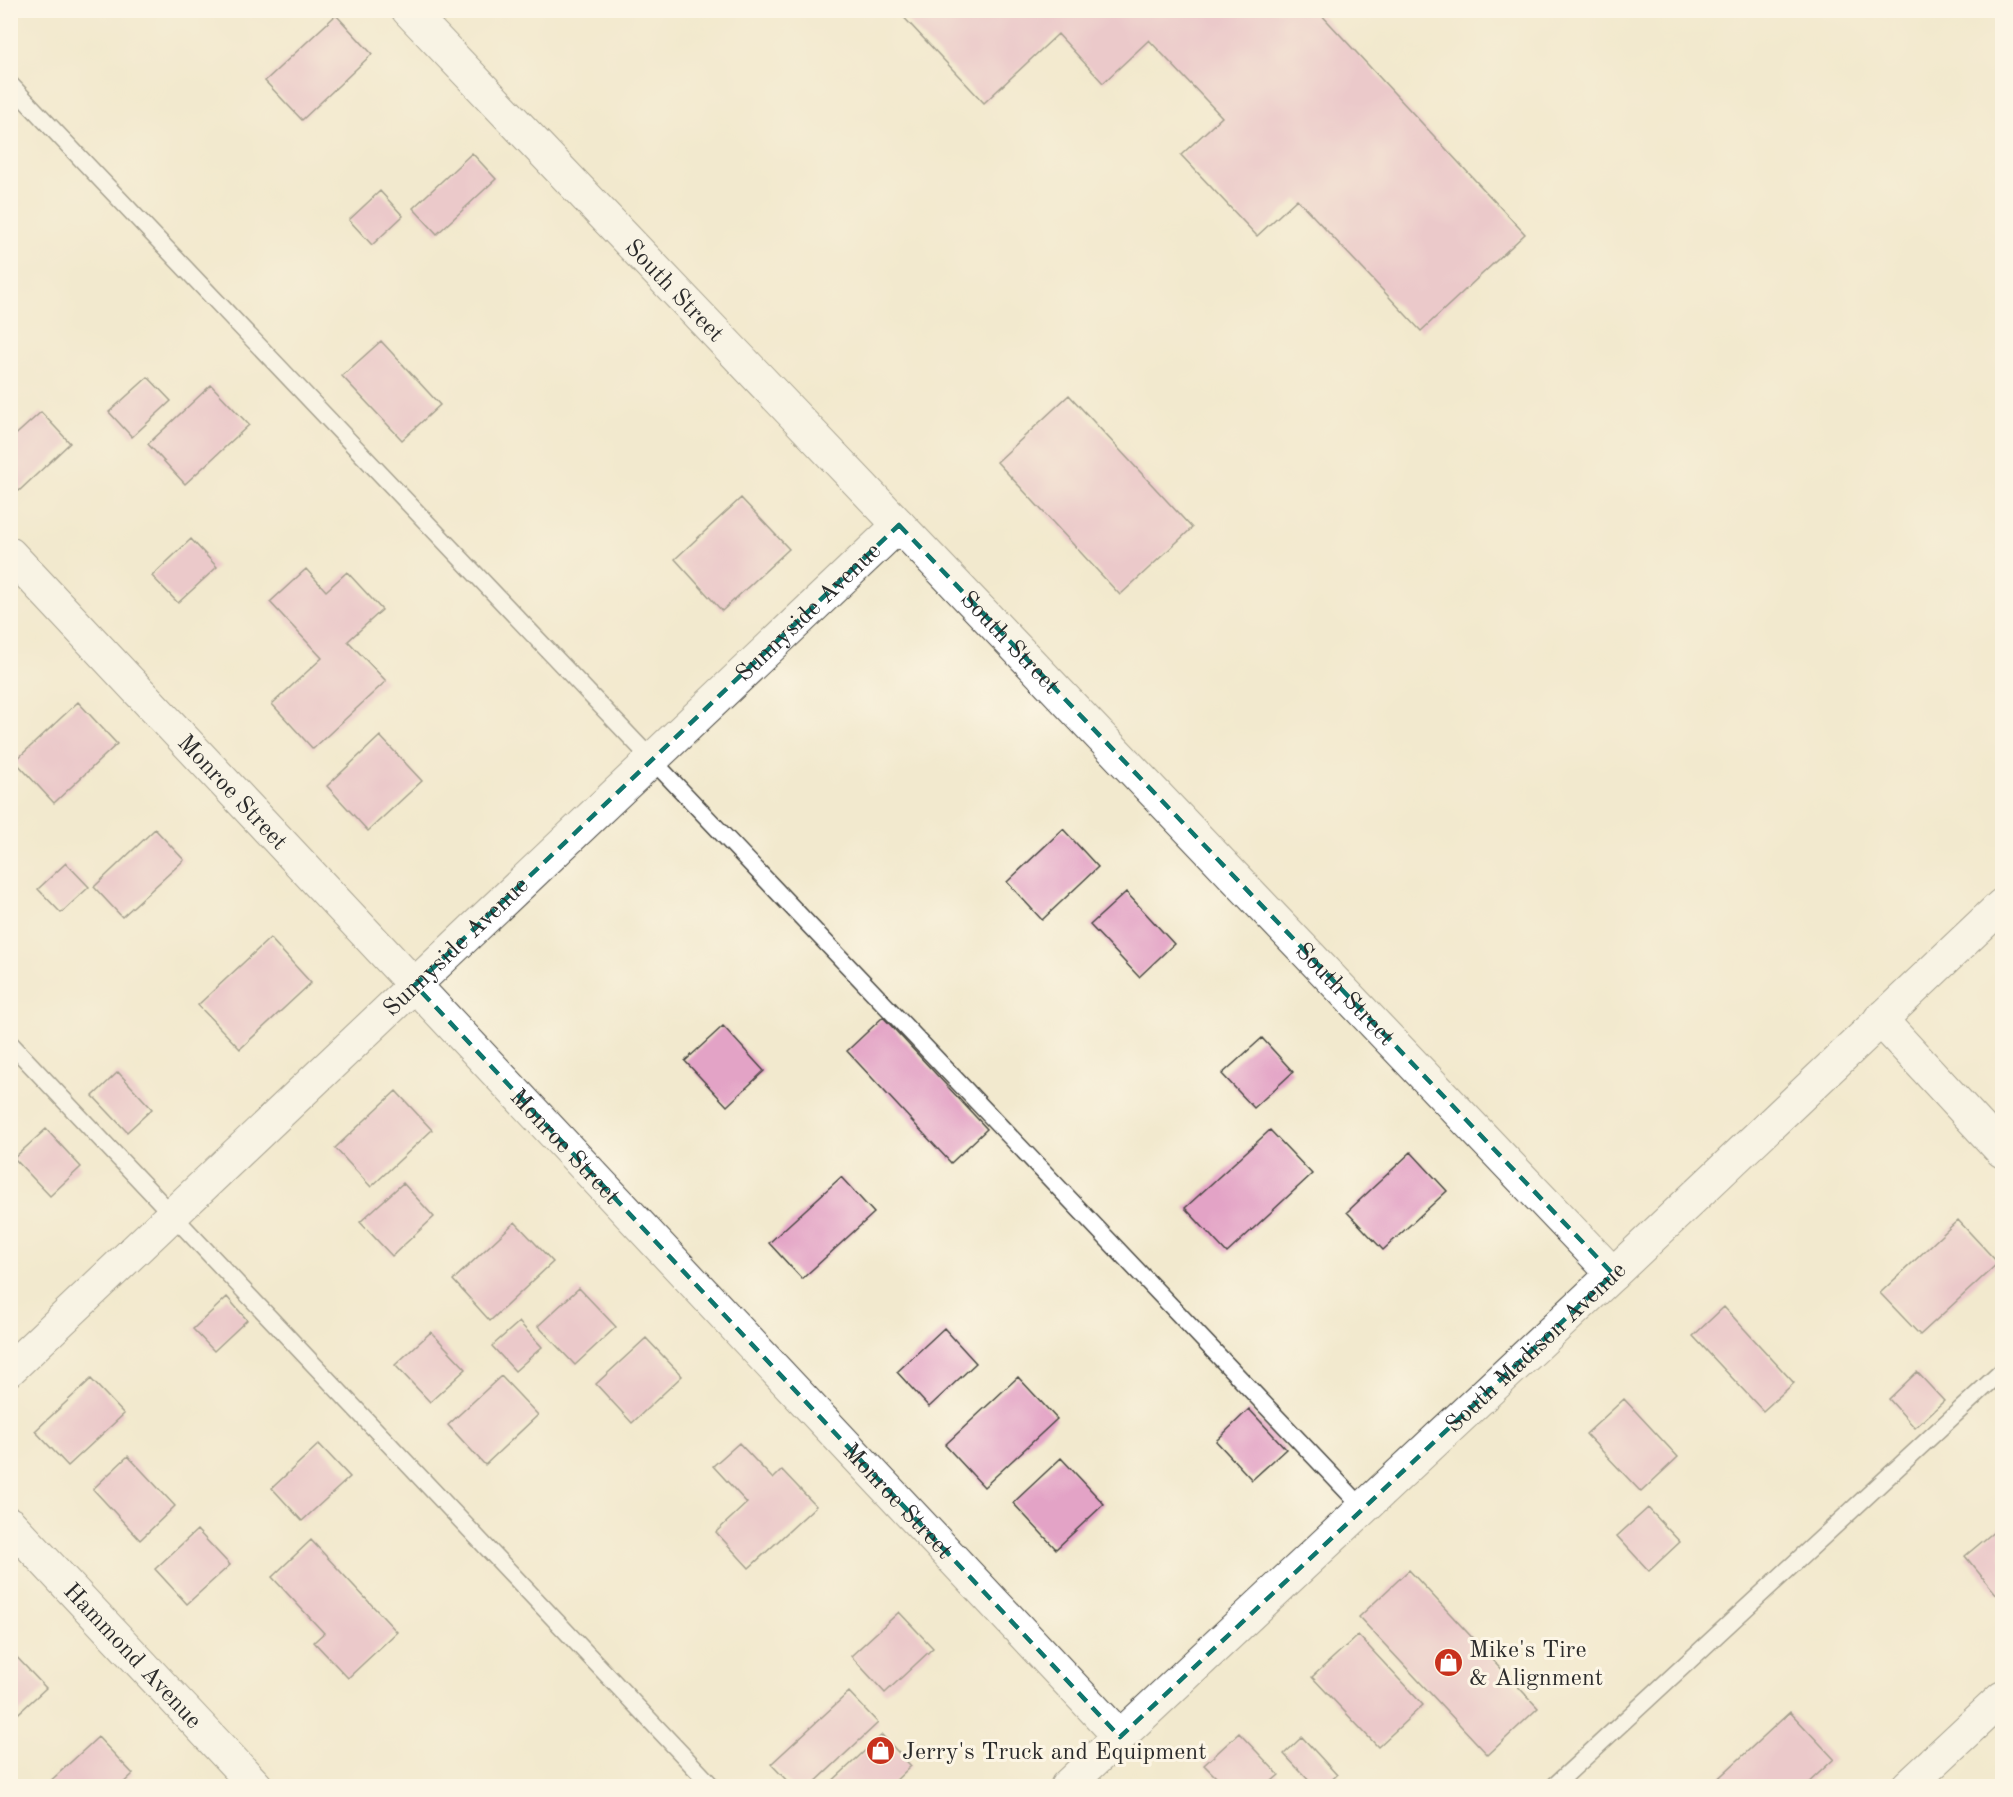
<svg xmlns="http://www.w3.org/2000/svg" width="2013" height="1797" viewBox="0 0 2013 1797" font-family="'Old Standard TT',serif">
	<rect width="100%" height="100%" fill="#fcf5e5"/>
	<filter id="ink" filterUnits="userSpaceOnUse"><feTurbulence type="fractalNoise" baseFrequency=".0167" numOctaves="2"/><feDisplacementMap in="SourceGraphic" scale="12" xChannelSelector="R" yChannelSelector="G"/><feConvolveMatrix kernelMatrix="1 2 1 2 8 2 1 2 1" color-interpolation-filters="sRGB"/></filter>
	<filter id="wash" filterUnits="userSpaceOnUse"><feTurbulence type="fractalNoise" baseFrequency=".008" numOctaves="4" result="noise"/><feDisplacementMap in="SourceGraphic" scale="24" xChannelSelector="R" yChannelSelector="G"/><feGaussianBlur stdDeviation="1.35" result="paint"/><feColorMatrix in="noise" values="0 0 0 0 0 0 0 0 0 0 0 0 0 0 0 0 0 1.4 0 .05"/><feComposite in="paint" operator="in"/></filter>
	<g filter="url(#wash)">
		<rect width="100%" height="100%" fill="#f2e9ce"/>
		<g id="blocks">
			<path fill="#e3a3c6" d="M 897,10 L 1317,10 L 1525,234 L 1421,331 L 1297,199 L 1257,236 L 1181,155 L 1222,117 L 1149,40 L 1103,83 L 1058,34 L 984,103 Z
				M 336,15 L 372,54 L 302,120 L 265,81 Z
				M 472,153 L 496,179 L 437,234 L 413,208 Z
				M 380,191 L 403,216 L 372,245 L 349,220 Z
				M 381,341 L 440,405 L 402,440 L 342,376 Z
				M 148,377 L 171,401 L 132,437 L 109,412 Z
				M 211,385 L 249,425 L 185,484 L 148,444 Z
				M 1069,395 L 1192,528 L 1120,595 L 997,462 Z
				M 41,412 L 70,443 L 19,491 L 10,482 L 10,440 Z
				M 741,498 L 789,549 L 722,611 L 675,559 Z
				M 191,539 L 217,567 L 178,603 L 152,576 Z
				M 306,569 L 326,591 L 347,572 L 382,610 L 348,641 L 386,681 L 313,749 L 272,704 L 322,658 L 270,602 Z
				M 78,702 L 117,744 L 54,803 L 15,761 Z
				M 380,736 L 422,781 L 368,831 L 327,786 Z
				M 155,829 L 184,860 L 122,917 L 94,887 Z
				M 1063,829 L 1098,867 L 1042,920 L 1007,882 Z
				M 66,863 L 89,887 L 61,913 L 38,889 Z
				M 1126,892 L 1174,944 L 1139,977 L 1090,925 Z
				M 270,938 L 311,983 L 240,1049 L 198,1005 Z
				M 883,1017 L 987,1129 L 951,1163 L 847,1051 Z
				M 723,1026 L 764,1071 L 727,1106 L 685,1061 Z
				M 1262,1038 L 1293,1072 L 1254,1108 L 1222,1074 Z
				M 118,1072 L 152,1109 L 127,1132 L 93,1096 Z
				M 396,1091 L 432,1130 L 371,1187 L 335,1148 Z
				M 46,1129 L 81,1167 L 50,1196 L 14,1158 Z
				M 1270,1130 L 1312,1174 L 1227,1253 L 1185,1208 Z
				M 1411,1152 L 1447,1191 L 1383,1250 L 1347,1212 Z
				M 841,1177 L 874,1213 L 802,1279 L 769,1243 Z
				M 403,1183 L 434,1217 L 392,1256 L 360,1222 Z
				M 1958,1220 L 1998,1263 L 1920,1335 L 1880,1293 Z
				M 515,1222 L 553,1262 L 490,1321 L 453,1280 Z
				M 579,1288 L 616,1327 L 575,1365 L 538,1326 Z
				M 227,1297 L 247,1320 L 214,1351 L 193,1329 Z
				M 1724,1307 L 1794,1383 L 1763,1411 L 1693,1336 Z
				M 519,1322 L 542,1347 L 515,1371 L 492,1346 Z
				M 944,1328 L 976,1363 L 929,1407 L 897,1372 Z
				M 431,1332 L 466,1369 L 430,1402 L 395,1365 Z
				M 646,1338 L 682,1376 L 632,1423 L 596,1384 Z
				M 1917,1372 L 1944,1401 L 1915,1428 L 1889,1399 Z
				M 501,1376 L 538,1415 L 485,1465 L 448,1425 Z
				M 1018,1377 L 1057,1419 L 984,1487 L 945,1445 Z
				M 91,1379 L 124,1414 L 68,1466 L 35,1431 Z
				M 1624,1399 L 1678,1457 L 1641,1492 L 1586,1434 Z
				M 1249,1409 L 1286,1449 L 1252,1480 L 1216,1441 Z
				M 739,1443 L 773,1479 L 782,1470 L 816,1506 L 749,1568 L 716,1532 L 747,1503 L 713,1466 Z
				M 319,1444 L 350,1477 L 302,1521 L 272,1488 Z
				M 128,1456 L 175,1506 L 140,1540 L 93,1489 Z
				M 1061,1458 L 1104,1504 L 1056,1549 L 1013,1503 Z
				M 1648,1508 L 1680,1542 L 1649,1571 L 1617,1536 Z
				M 2002,1525 L 2002,1590 L 1997,1595 L 1965,1556 Z
				M 197,1530 L 230,1565 L 187,1604 L 155,1569 Z
				M 311,1540 L 397,1632 L 348,1678 L 314,1642 L 324,1633 L 272,1577 Z
				M 1409,1570 L 1538,1708 L 1488,1755 L 1359,1617 Z
				M 899,1612 L 933,1648 L 885,1693 L 851,1656 Z
				M 1358,1635 L 1423,1705 L 1378,1747 L 1312,1677 Z
				M 10,1650 L 46,1688 L 10,1721 Z
				M 849,1692 L 878,1723 L 811,1786 L 792,1786 L 771,1764 Z
				M 1790,1712 L 1834,1759 L 1805,1786 L 1710,1786 Z
				M 1239,1733 L 1279,1775 L 1266,1786 L 1225,1786 L 1204,1765 Z
				M 882,1735 L 911,1766 L 890,1786 L 827,1786 Z
				M 98,1737 L 133,1774 L 120,1786 L 45,1786 Z
				M 1302,1737 L 1337,1775 L 1325,1786 L 1314,1786 L 1284,1754 Z"/>
		</g>
	</g>
	<g filter="url(#ink)">
		<use href="#blocks" fill-opacity="0" stroke="#494843" stroke-width="1.5"/>
		<g fill="none" stroke-linecap="round" stroke-linejoin="round">
			<defs>
				<path id="service" d="M 10,84 L 1363,1508
					M 10,1043 L 712,1786
					M 1554,1786 L 2002,1371"/>
				<g id="minor">
					<path id="s1" d="M 408,10 L 1613,1274"/>
					<path id="s2" d="M 10,554 L 1120,1737"/>
					<path d="M 1880,1019 L 2002,1151"/>
					<path id="s3" d="M 10,1369 L 899,525"/>
					<path id="s4" d="M 10,1524 L 256,1786"/>
					<path d="M 1908,1786 L 2002,1698"/>
				</g>
				<g id="secondary">
					<path id="s5" d="M 1067,1786 L 1613,1274 L 2002,905"/>
				</g>
			</defs>
			<use href="#service" stroke="#494843" stroke-width="19"/>
			<use href="#minor" stroke="#494843" stroke-width="35"/>
			<use href="#secondary" stroke="#494843" stroke-width="35"/>
			<use href="#service" stroke="#fff" stroke-width="16"/>
			<use href="#minor" stroke="#fff" stroke-width="33"/>
			<use href="#secondary" stroke="#fff" stroke-width="33"/>
		</g>
	</g>
	<path d="M0 0H2013V1797H0ZM 899,525 L 1613,1274 L 1120,1737 L 415,985 Z" fill="#f2e9ce" fill-opacity=".55" fill-rule="evenodd"/>
	<path fill="none" stroke="#0f766e" stroke-width="4.5" stroke-dasharray="12 8" stroke-linejoin="round" d="M 899,525 L 1613,1274 L 1120,1737 L 415,985 Z"/>
	<defs>
		<symbol id="shop-disc" viewBox="-11 -11 22 22"><circle r="9.5" fill="#c8321e" stroke="#fcf5e5"/><path d="M-5-2.5h2.3a2.7 3.5 0 0 1 5.4 0H5L5.5 6h-11ZM-1.5-2.5h3a1.5 2.3 0 0 0-3 0Z" fill="#fff"/></symbol>
	</defs>
	<g fill-rule="evenodd">
		<use href="#shop-disc" x="1432" y="1646" width="33" height="33"/>
		<use href="#shop-disc" x="864" y="1734" width="33" height="33"/>
	</g>
	<g text-anchor="middle" stroke-width="6" stroke-linejoin="round" paint-order="stroke">
		<g font-size="24" fill="#2b2b2b" stroke="#fcf5e5">
			<text dy="8" stroke="none"><textPath href="#s1" startOffset="387">South Street</textPath></text>
			<text dy="8" stroke="none"><textPath href="#s3" startOffset="1100">Sunnyside Avenue</textPath></text>
			<text dy="8" stroke="none"><textPath href="#s1" startOffset="873">South Street</textPath></text>
			<text dy="8" stroke="none"><textPath href="#s2" startOffset="326">Monroe Street</textPath></text>
			<text dy="8" stroke="none"><textPath href="#s3" startOffset="614">Sunnyside Avenue</textPath></text>
			<text dy="8" stroke="none"><textPath href="#s1" startOffset="1359">South Street</textPath></text>
			<text dy="8" stroke="none"><textPath href="#s2" startOffset="812">Monroe Street</textPath></text>
			<text dy="8" stroke="none"><textPath href="#s5" startOffset="642">South Madison Avenue</textPath></text>
			<text dy="8" stroke="none"><textPath href="#s2" startOffset="1298">Monroe Street</textPath></text>
			<text dy="8" stroke="none"><textPath href="#s4" startOffset="180">Hammond Avenue</textPath></text>
		</g>
		<g font-size="24" fill="#2b2b2b" stroke="#fcf5e5" text-anchor="start">
			<text x="1469" y="1657">Mike's Tire<tspan x="1469" dy="28">&amp; Alignment</tspan></text>
			<text x="902" y="1759">Jerry's Truck and Equipment</text>
		</g>
	</g>
	<rect width="2013" height="1797" fill="none" stroke="#fcf5e5" stroke-width="36"/>
</svg>
